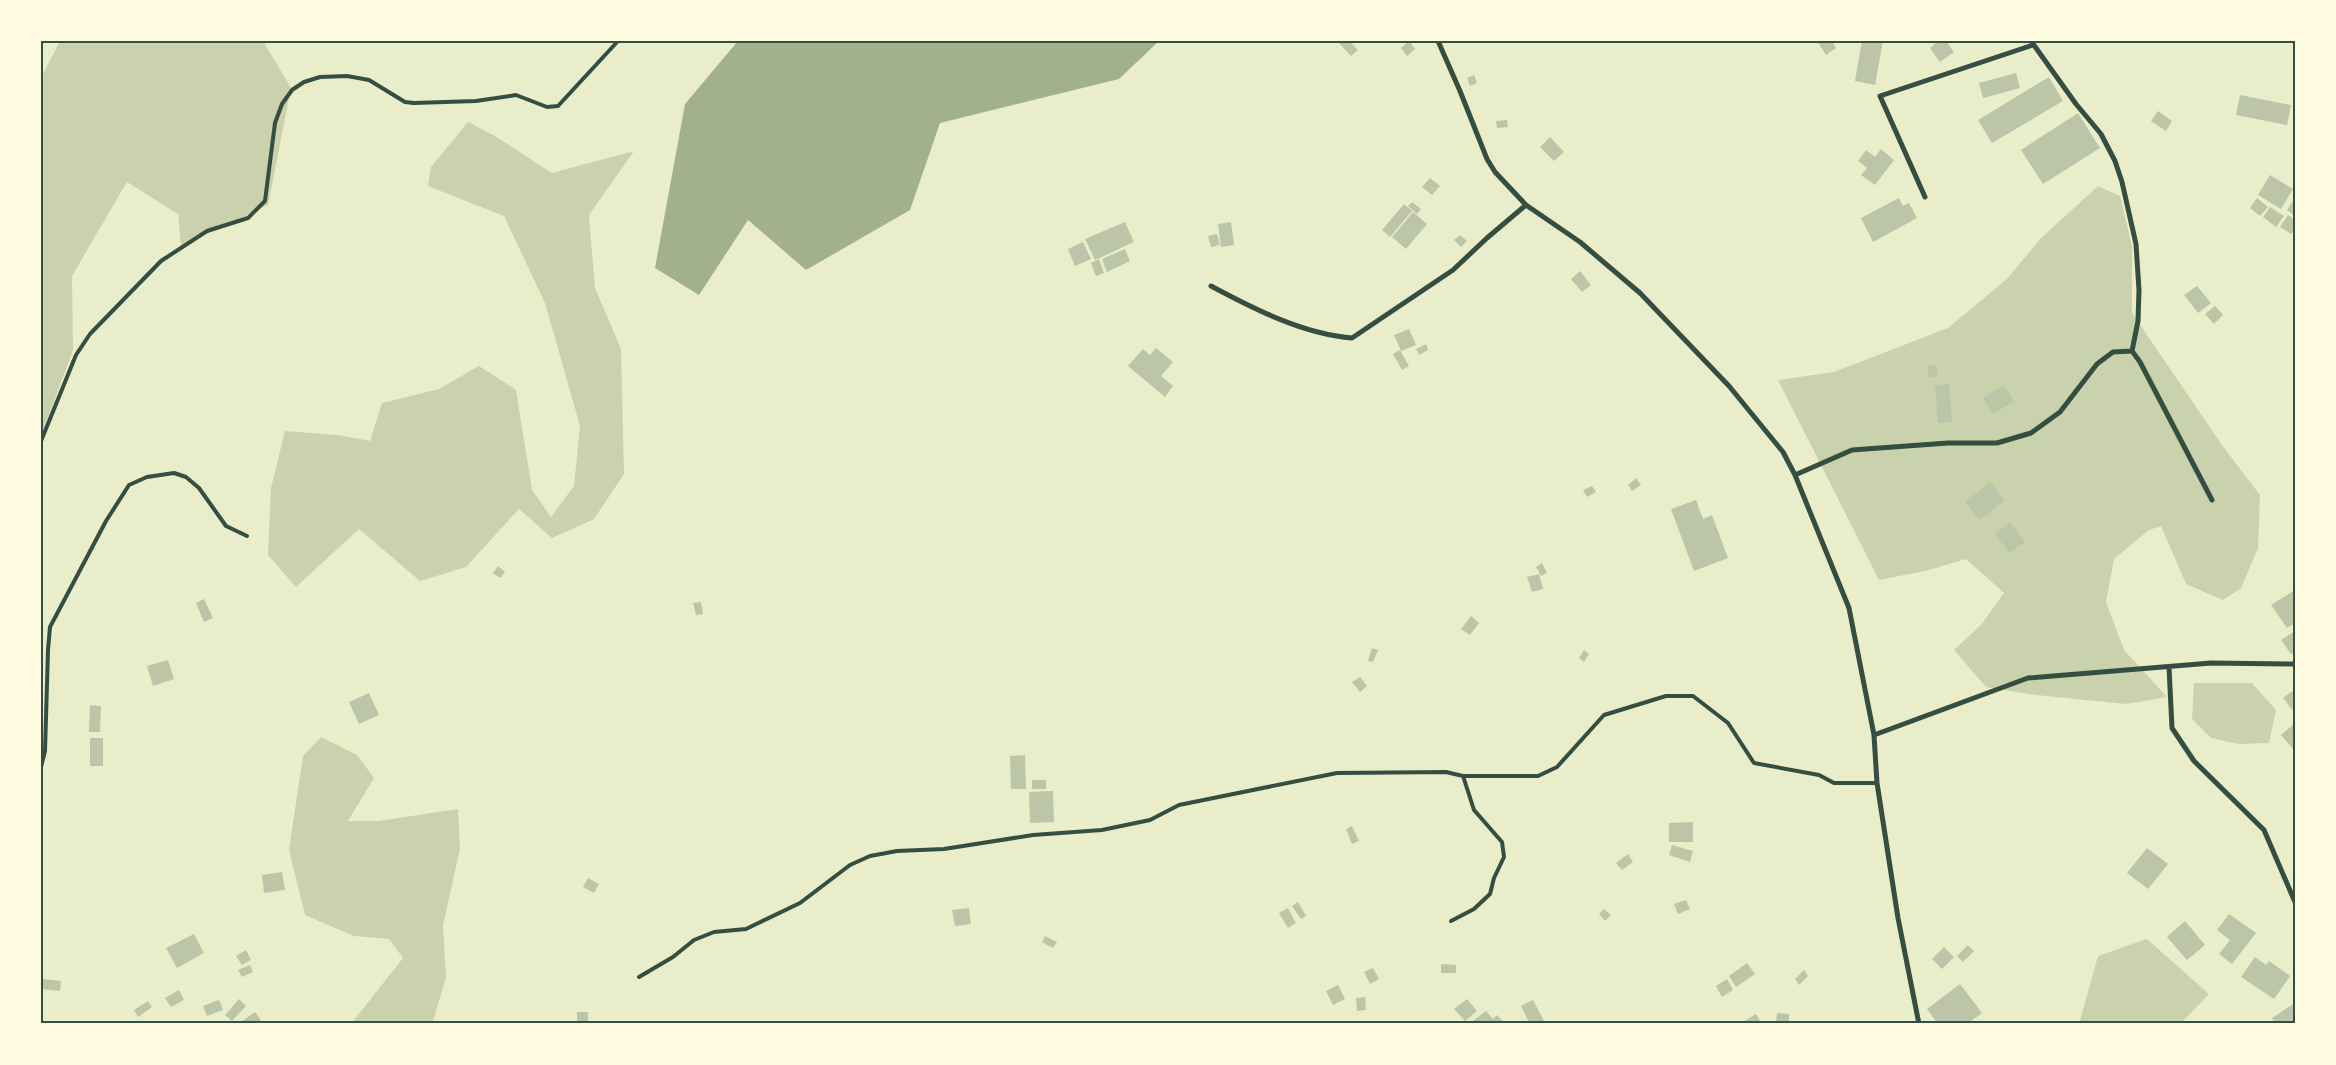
<svg xmlns="http://www.w3.org/2000/svg" width="2336" height="1065" viewBox="0 0 2336 1065" font-family="'Public Sans',sans-serif">
	<rect width="100%" height="100%" fill="#e9edc9"/>
	<path fill="#cad2ad" d="M 60,41 L 263,41 L 291,88 L 268,205 L 181,246 L 178,214 L 127,182 L 72,276 L 73,350 L 41,436 L 41,78 Z
		M 468,122 L 495,136 L 552,173 L 634,151 L 589,215 L 595,288 L 621,349 L 624,474 L 594,519 L 552,538 L 519,509 L 466,567 L 420,581 L 359,529 L 296,587 L 268,555 L 271,488 L 285,431 L 338,435 L 370,441 L 382,403 L 439,389 L 479,366 L 516,390 L 532,490 L 551,517 L 574,486 L 580,426 L 545,303 L 504,216 L 428,186 L 431,167 Z
		M 2098,186 L 2120,196 L 2132,246 L 2132,313 L 2224,448 L 2260,495 L 2258,548 L 2241,588 L 2223,600 L 2186,584 L 2161,526 L 2149,530 L 2114,559 L 2106,602 L 2124,650 L 2167,697 L 2126,704 L 2036,695 L 1986,687 L 1954,650 L 1981,625 L 2004,593 L 1966,559 L 1925,571 L 1879,580 L 1778,380 L 1834,372 L 1948,328 L 2008,278 L 2040,239 Z
		M 2194,683 L 2252,683 L 2276,710 L 2269,743 L 2239,744 L 2211,738 L 2192,719 Z
		M 321,737 L 357,755 L 374,778 L 348,821 L 379,821 L 458,809 L 460,849 L 443,925 L 446,978 L 432,1024 L 351,1024 L 403,958 L 389,939 L 354,936 L 305,915 L 289,850 L 303,756 Z
		M 2147,939 L 2209,994 L 2180,1024 L 2079,1024 L 2098,956 Z"/>
	<path fill="#a3b18a" d="M 738,41 L 1159,41 L 1119,79 L 940,123 L 910,210 L 806,270 L 748,220 L 699,295 L 655,268 L 685,104 Z"/>
	<path fill="#bcc5a7" d="M 1337,41 L 1349,41 L 1358,50 L 1351,56 Z
		M 1409,41 L 1415,49 L 1407,56 L 1401,48 Z
		M 1817,41 L 1832,41 L 1836,48 L 1826,55 Z
		M 1862,41 L 1883,41 L 1875,85 L 1855,81 Z
		M 1938,41 L 1946,41 L 1954,52 L 1940,62 L 1930,48 Z
		M 2016,73 L 2020,88 L 1983,98 L 1979,83 Z
		M 1474,75 L 1477,83 L 1470,86 L 1467,78 Z
		M 2049,77 L 2063,101 L 1992,143 L 1978,120 Z
		M 2240,95 L 2291,105 L 2287,125 L 2236,115 Z
		M 2158,111 L 2172,121 L 2166,131 L 2151,121 Z
		M 2078,113 L 2100,148 L 2043,184 L 2021,150 Z
		M 1507,120 L 1508,127 L 1497,128 L 1496,121 Z
		M 1550,137 L 1564,152 L 1554,161 L 1540,147 Z
		M 1881,149 L 1894,160 L 1875,185 L 1861,175 L 1867,168 L 1858,161 L 1866,150 L 1875,157 Z
		M 2270,175 L 2293,189 L 2281,209 L 2258,195 Z
		M 1430,178 L 1440,186 L 1432,195 L 1422,187 Z
		M 1899,198 L 1903,206 L 1909,203 L 1917,218 L 1873,242 L 1861,218 Z
		M 2257,198 L 2268,207 L 2260,216 L 2250,208 Z
		M 2295,198 L 2295,216 L 2287,210 Z
		M 1412,202 L 1421,209 L 1417,214 L 1408,206 Z
		M 1404,204 L 1412,211 L 1390,237 L 1382,230 Z
		M 2270,207 L 2284,216 L 2276,227 L 2263,217 Z
		M 1413,212 L 1427,224 L 1406,249 L 1392,237 Z
		M 2288,215 L 2295,220 L 2295,229 L 2291,234 L 2280,227 Z
		M 1125,222 L 1134,242 L 1095,260 L 1085,239 Z
		M 1231,222 L 1234,245 L 1221,247 L 1218,224 Z
		M 1217,234 L 1220,245 L 1211,247 L 1208,236 Z
		M 1460,235 L 1467,241 L 1461,247 L 1454,240 Z
		M 1083,242 L 1091,259 L 1075,266 L 1068,249 Z
		M 1125,249 L 1130,261 L 1107,272 L 1102,259 Z
		M 1099,259 L 1104,273 L 1096,276 L 1091,263 Z
		M 1580,271 L 1591,285 L 1582,292 L 1571,279 Z
		M 2197,286 L 2211,303 L 2198,313 L 2184,295 Z
		M 2215,306 L 2223,315 L 2214,324 L 2205,314 Z
		M 1409,329 L 1416,345 L 1401,351 L 1394,335 Z
		M 1426,344 L 1428,350 L 1419,355 L 1416,349 Z
		M 1156,348 L 1173,362 L 1161,376 L 1173,386 L 1165,397 L 1128,366 L 1143,349 L 1150,355 Z
		M 1400,350 L 1409,366 L 1402,370 L 1393,354 Z
		M 1936,364 L 1938,376 L 1929,378 L 1927,366 Z
		M 1949,384 L 1952,422 L 1938,423 L 1935,385 Z
		M 2004,385 L 2014,401 L 1993,414 L 1983,398 Z
		M 1636,478 L 1641,485 L 1632,491 L 1628,485 Z
		M 1990,482 L 2005,500 L 1980,520 L 1965,502 Z
		M 1592,486 L 1596,492 L 1587,497 L 1583,490 Z
		M 1696,500 L 1703,519 L 1712,515 L 1728,558 L 1694,571 L 1671,509 Z
		M 2010,522 L 2025,542 L 2009,553 L 1995,534 Z
		M 1542,563 L 1547,573 L 1541,576 L 1536,567 Z
		M 498,566 L 505,572 L 500,578 L 493,573 Z
		M 1539,574 L 1543,589 L 1532,592 L 1527,577 Z
		M 2295,590 L 2295,623 L 2287,628 L 2271,605 Z
		M 204,599 L 213,618 L 204,622 L 196,603 Z
		M 701,602 L 703,614 L 696,615 L 693,603 Z
		M 1471,616 L 1479,623 L 1470,635 L 1461,629 Z
		M 2295,631 L 2295,651 L 2291,654 L 2281,640 Z
		M 1372,648 L 1378,650 L 1373,662 L 1368,661 Z
		M 1584,650 L 1589,654 L 1584,662 L 1579,658 Z
		M 168,660 L 174,679 L 153,686 L 147,666 Z
		M 1360,677 L 1367,686 L 1360,692 L 1352,682 Z
		M 2295,689 L 2295,713 L 2283,698 Z
		M 369,693 L 379,715 L 359,724 L 349,702 Z
		M 90,705 L 101,706 L 100,732 L 89,732 Z
		M 2295,723 L 2295,751 L 2281,735 Z
		M 90,738 L 103,738 L 103,766 L 90,766 Z
		M 1025,755 L 1026,789 L 1011,789 L 1010,756 Z
		M 1032,780 L 1046,780 L 1046,789 L 1032,789 Z
		M 1053,791 L 1054,822 L 1030,823 L 1029,792 Z
		M 1693,822 L 1693,842 L 1669,842 L 1669,823 Z
		M 1352,826 L 1359,841 L 1352,844 L 1346,829 Z
		M 1672,845 L 1693,851 L 1690,862 L 1669,855 Z
		M 2147,848 L 2168,864 L 2148,889 L 2127,873 Z
		M 1628,854 L 1633,862 L 1622,870 L 1616,863 Z
		M 282,872 L 285,890 L 264,893 L 262,875 Z
		M 588,878 L 599,884 L 594,893 L 583,887 Z
		M 1686,900 L 1690,909 L 1678,914 L 1674,904 Z
		M 1298,902 L 1306,916 L 1301,919 L 1292,906 Z
		M 969,908 L 971,924 L 955,926 L 952,910 Z
		M 1288,908 L 1296,923 L 1288,928 L 1279,913 Z
		M 1604,909 L 1611,915 L 1605,921 L 1599,914 Z
		M 2229,914 L 2256,933 L 2232,964 L 2219,954 L 2230,940 L 2217,930 Z
		M 2185,921 L 2205,945 L 2187,960 L 2167,937 Z
		M 194,934 L 204,953 L 177,968 L 166,948 Z
		M 1045,936 L 1057,942 L 1053,948 L 1042,942 Z
		M 1968,945 L 1974,951 L 1963,962 L 1957,956 Z
		M 1944,947 L 1954,957 L 1942,969 L 1932,959 Z
		M 246,950 L 251,960 L 242,965 L 236,956 Z
		M 2255,957 L 2266,965 L 2269,961 L 2290,976 L 2274,999 L 2241,977 Z
		M 1747,963 L 1755,974 L 1736,987 L 1729,976 Z
		M 1441,964 L 1456,965 L 1456,973 L 1441,973 Z
		M 250,965 L 253,972 L 242,977 L 238,970 Z
		M 1373,968 L 1379,979 L 1370,984 L 1364,972 Z
		M 1804,970 L 1808,976 L 1799,985 L 1795,979 Z
		M 41,979 L 61,981 L 60,991 L 41,989 Z
		M 1727,979 L 1733,990 L 1722,997 L 1716,986 Z
		M 1960,984 L 1982,1013 L 1967,1024 L 1938,1024 L 1927,1009 Z
		M 1338,985 L 1345,999 L 1333,1005 L 1326,991 Z
		M 179,990 L 184,1000 L 171,1007 L 165,998 Z
		M 1365,997 L 1366,1010 L 1357,1011 L 1356,998 Z
		M 239,999 L 246,1006 L 232,1021 L 225,1015 Z
		M 1467,999 L 1477,1011 L 1465,1021 L 1454,1009 Z
		M 219,1000 L 223,1010 L 207,1016 L 203,1006 Z
		M 1533,1000 L 1544,1021 L 1539,1024 L 1530,1024 L 1521,1006 Z
		M 148,1001 L 152,1007 L 138,1017 L 134,1010 Z
		M 2295,1003 L 2295,1022 L 2276,1024 L 2272,1018 Z
		M 1486,1011 L 1493,1019 L 1497,1015 L 1505,1024 L 1469,1024 Z
		M 255,1012 L 261,1020 L 257,1024 L 238,1024 Z
		M 577,1012 L 588,1012 L 588,1024 L 577,1024 Z
		M 1777,1013 L 1789,1014 L 1789,1024 L 1776,1024 Z
		M 1756,1014 L 1762,1024 L 1740,1024 Z"/>
	<g fill="none" stroke-linecap="round" stroke-linejoin="round">
		<path stroke="#344e41" stroke-width="4" d="M 41,441 L 76,355 L 90,334 L 161,261 L 207,231 L 248,218 L 265,201 L 275,123 L 282,104 L 292,90 L 304,82 L 320,77 L 347,76 L 369,80 L 405,102 L 414,103 L 476,101 L 516,95 L 547,107 L 558,106 L 618,41
			M 41,767 L 45,751 L 48,650 L 50,627 L 106,521 L 129,485 L 147,477 L 174,473 L 186,477 L 199,488 L 226,526 L 247,536
			M 1451,921 L 1474,909 L 1490,894 L 1494,878 L 1504,857 L 1502,842 L 1474,810 L 1463,776
			M 639,977 L 673,957 L 694,940 L 714,932 L 746,929 L 800,903 L 850,865 L 870,856 L 897,851 L 944,849 L 1033,835 L 1102,830 L 1150,820 L 1179,805 L 1337,773 L 1446,772 L 1463,776 L 1538,776 L 1557,767 L 1604,715 L 1666,696 L 1693,696 L 1728,723 L 1754,763 L 1819,775 L 1834,783 L 1877,783"/>
		<path stroke="#344e41" stroke-width="5" d="M 1438,41 L 1460,91 L 1487,159 L 1495,172 L 1526,205 L 1580,242 L 1640,293 L 1729,386 L 1783,452 L 1795,475 L 1849,608 L 1874,735 L 1877,783 L 1898,918 L 1919,1024
			M 2031,41 L 2076,104 L 2101,134 L 2115,161 L 2122,182 L 2136,244 L 2139,290 L 2138,321 L 2132,351
			M 1925,197 L 1880,96 L 2033,45
			M 1211,286 C 1254,309 1303,334 1352,338 L 1453,270 L 1487,238 L 1526,205
			M 1795,475 L 1852,450 L 1948,443 L 1997,443 L 2031,433 L 2060,412 L 2097,364 L 2113,352 L 2132,351 L 2140,362 L 2212,500
			M 2169,667 L 2172,728 L 2194,761 L 2264,830 L 2295,902
			M 1874,735 L 2028,678 L 2211,663 L 2295,664"/>
	</g>
	<rect width="2336" height="1065" fill="none" stroke="#fefae0" stroke-width="85"/>
	<rect x="42" y="42" width="2252" height="980" fill="none" stroke="#344e41" stroke-width="2"/>
</svg>
